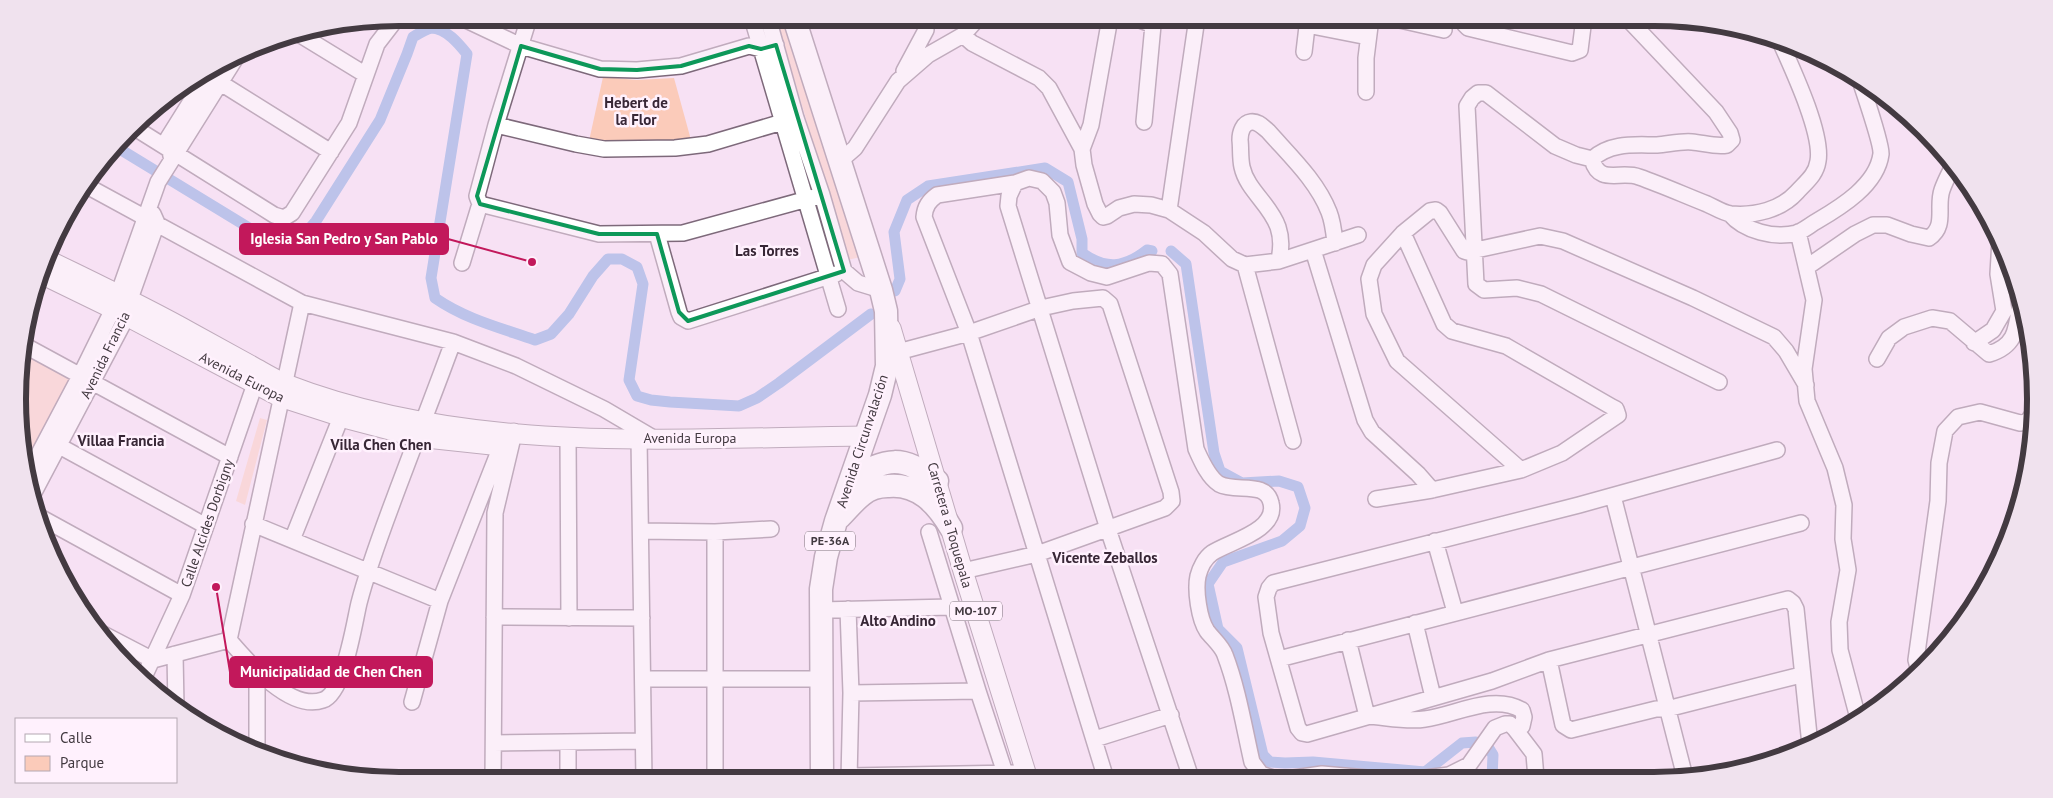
<svg xmlns="http://www.w3.org/2000/svg" width="2053" height="798" viewBox="0 0 2053 798" font-family="'PT Sans',sans-serif">
	<rect width="100%" height="100%" fill="#f7e1f4"/>
	<path fill="#fbcbba" d="M 776,18 L 787,18 L 860,257 L 848,260 Z
		M 603,77 L 637,80 L 674,78 L 691,140 L 599,143 L 589,141 Z
		M 21,351 L 71,378 L 25,465 Z
		M 260,418 L 267,420 L 245,505 L 236,501 Z"/>
	<g fill="none" stroke-linecap="round" stroke-linejoin="round">
		<path stroke="#759dde" stroke-width="11" d="M 118,148 L 269,240 L 283,244 L 302,237 L 316,221 L 380,120 L 407,54 L 413,37 C 418,34 426,29 431,28 C 446,28 459,44 467,54 L 431,278 L 435,298 C 465,319 501,328 535,340 L 551,334 L 569,314 L 593,276 L 608,259 L 622,259 L 637,267 L 643,284 L 629,380 L 637,396 L 651,400 L 670,402 L 739,406 L 757,398 L 779,383 L 871,314
			M 1171,251 L 1186,264 L 1214,453 L 1220,471 L 1242,483 L 1279,481 L 1298,487 L 1305,508 L 1300,526 L 1282,541 L 1223,562 L 1208,584 L 1218,629 L 1237,648 L 1263,755 L 1270,762 L 1285,763 L 1313,762 L 1425,772 L 1462,743 L 1476,742 L 1488,747 L 1493,755 L 1492,778
			M 895,291 L 900,279 L 894,232 L 907,200 L 928,186 L 1045,168 L 1068,182 L 1082,239 L 1082,253 C 1106,270 1124,268 1147,250 L 1152,251"/>
		<defs>
			<path id="minor" d="M 462,18 L 521,46 L 600,69 L 637,70 L 681,66 L 749,46 L 761,49 L 776,45
				M 752,18 L 838,309
				M 768,18 L 796,118 L 822,195 L 844,271 L 858,283 L 881,290
				M 1135,18 L 1153,25
				M 1391,18 L 1444,30
				M 1464,18 L 1464,24 L 1468,28 L 1572,53 L 1580,50 L 1584,18
				M 1627,18 L 1716,112 L 1730,133 L 1732,140 L 1727,145 C 1715,147 1704,143 1692,142 C 1681,141 1669,144 1657,145 C 1634,145 1611,142 1592,159 C 1599,186 1620,170 1639,177 C 1662,185 1684,195 1707,204 C 1714,207 1723,213 1731,214 C 1755,216 1781,210 1797,192 C 1806,182 1816,175 1818,161 C 1823,133 1791,66 1779,39
				M 1307,25 L 1368,37
				M 299,34 L 366,75
				M 963,35 L 972,43 L 1039,78 L 1049,88 L 1082,149 L 1084,165 L 1095,204 L 1100,214 L 1103,217 L 1107,216 L 1119,208 L 1134,204 L 1151,205 L 1169,210 L 1204,233 L 1232,259 L 1245,265 L 1279,261 L 1358,235
				M 1304,52 L 1308,18
				M 904,71 L 926,30 L 925,18
				M 219,82 L 331,152
				M 1366,92 L 1366,58 L 1371,18
				M 1144,122 L 1153,25 L 1156,18
				M 496,125 L 576,144 L 604,149 L 675,148 L 708,144 L 796,118
				M 135,128 L 274,215 L 284,218 L 292,213 L 349,123 L 377,44 L 397,18
				M 1082,149 L 1091,125 L 1110,18
				M 171,156 L 168,138 L 213,66
				M 1592,159 L 1576,155 L 1555,146 L 1486,93 L 1478,93 L 1472,98 L 1467,106 L 1476,284 L 1484,290 L 1517,288 L 1541,294 L 1719,382
				M 840,161 L 855,148 L 898,81 L 928,55 L 963,35 L 978,18
				M 1015,183 L 937,195 C 929,201 925,206 924,217 L 969,333 L 1106,779
				M 87,186 L 302,303 L 453,342 L 516,366 L 604,409 L 655,439
				M 480,204 L 599,234 L 683,233 L 822,195
				M 1169,210 L 1197,18
				M 1730,214 C 1744,231 1775,239 1797,233 C 1804,230 1810,225 1817,221 C 1841,207 1877,185 1881,154 C 1882,144 1864,93 1860,80
				M 1798,232 L 1814,300 L 1804,369 L 1807,401 L 1835,468 L 1844,505 L 1843,539 L 1848,570 L 1839,622 L 1840,650 L 1858,718
				M 657,234 L 679,312 L 681,317 L 688,321 L 836,274
				M 1313,250 L 1365,420 L 1372,432 L 1418,474 L 1432,490
				M 1279,261 C 1281,249 1282,239 1278,227 C 1270,204 1247,190 1242,167 C 1240,158 1241,148 1240,140 C 1240,132 1243,123 1251,122 C 1258,121 1263,127 1268,131 C 1290,156 1317,181 1329,212 C 1333,222 1334,233 1335,243
				M 462,263 L 480,204 L 477,196 L 496,125 L 529,18
				M 1245,265 L 1293,441
				M 1807,267 L 1855,234 L 1873,225 L 1887,225 L 1911,234 L 1929,238 C 1947,226 1936,207 1942,190 C 1945,181 1950,172 1954,164
				M 1974,343 L 1993,330 L 2004,311 L 1998,274 L 2000,240
				M 22,344 L 230,457
				M 898,352 L 969,333 L 1041,308 L 1073,301 L 1103,298 L 1110,304 L 1171,492 L 1172,501 L 1165,508 L 1037,554 L 963,571
				M 1877,359 L 1889,338 L 1904,327 L 1932,318 L 1950,321 L 1989,354 C 2020,345 2016,323 2021,296
				M 568,436 L 569,618
				M 639,438 L 644,780
				M 52,442 L 206,526
				M 1777,450 L 1579,505 L 1273,583 L 1269,588 L 1266,597 L 1271,633 L 1298,728 L 1302,733 L 1307,734 L 1492,681 L 1549,660 L 1788,599 L 1793,603 L 1796,609 L 1810,745
				M 1521,470 L 1397,361 L 1374,314 L 1369,279 L 1374,265 L 1403,233 L 1430,211 L 1436,210 L 1440,213 L 1464,251 L 1467,252 L 1540,236 L 1563,241 L 1693,298 L 1774,337 L 1786,351 L 1806,385
				M 26,478 L 80,376 L 113,309 L 158,182 L 237,56
				M 32,496 L 126,318 L 130,299 L 157,223 L 153,214
				M 1613,496 L 1685,777
				M 1376,499 L 1432,490 L 1521,470 L 1562,453 L 1618,415 L 1616,409 L 1612,407 L 1506,346 L 1452,331 L 1444,324 L 1403,233
				M 38,516 L 182,595
				M 253,524 L 440,601
				M 641,531 L 715,532 L 771,529
				M 929,532 L 978,691 L 1007,779
				M 292,540 L 341,417
				M 1435,541 L 1455,612
				M 848,609 L 851,693 L 849,779
				M 820,610 L 951,607
				M 494,617 L 642,618
				M 1415,623 L 1433,697
				M 103,634 L 153,660
				M 229,640 L 302,303
				M 1348,640 L 1367,716 C 1385,717 1407,722 1425,719 C 1456,715 1492,693 1522,710 L 1524,717 L 1522,726 L 1515,729
				M 175,654 L 176,707
				M 1279,659 L 1801,523
				M 153,660 L 229,640 C 248,662 290,712 323,700 C 344,693 354,624 359,603 C 369,564 384,526 398,488 C 416,440 435,391 453,342
				M 1549,660 L 1563,725 L 1571,730 L 1656,709 L 1667,709 L 1801,675
				M 1919,671 L 1916,660 L 1938,501 L 1939,463 L 1945,431 L 1958,417 L 1980,412 L 2020,423 L 2027,422 L 2033,414
				M 144,677 L 182,595 L 255,384
				M 643,679 L 821,679
				M 851,693 L 978,691
				M 412,702 L 440,601 L 501,446 L 503,436
				M 1095,739 L 1171,715
				M 494,743 L 643,741
				M 257,750 L 257,673
				M 849,776 L 1015,773
				M 1191,778 L 1108,529 L 1008,206 L 1009,196 L 1015,183 L 1029,178 L 1042,181 L 1053,192 L 1057,203 L 1060,235 L 1070,262 L 1091,273 L 1107,277 L 1149,263 L 1162,264 L 1170,274 L 1196,449 C 1201,460 1208,477 1219,484 C 1236,493 1266,480 1271,503 C 1278,531 1228,542 1212,553 C 1205,558 1200,568 1198,576 C 1195,590 1199,619 1207,631 C 1213,639 1222,646 1225,655 C 1238,689 1244,727 1252,762 L 1261,774 L 1273,778
				M 1294,778 L 1322,774 L 1367,778
				M 1425,778 L 1449,775 L 1469,765 L 1495,728 L 1505,724 L 1510,724 L 1515,729 L 1534,754 L 1536,778
				M 493,780 L 495,513 L 514,433
				M 568,780 L 568,742
				M 715,780 L 715,532"/>
			<path id="major" d="M 46,259 C 95,283 144,306 192,333 C 212,344 232,355 252,366 C 263,372 274,379 286,384 C 469,455 674,438 866,436
				M 39,273 L 113,309 L 280,397 L 348,419 L 417,437 L 501,446 L 514,433
				M 891,328 L 963,571 L 1028,779"/>
			<path id="highway" d="M 794,18 L 881,290 L 886,311 L 887,366 L 880,395 L 836,521 L 826,557 L 821,589 L 822,779
				M 851,480 C 887,457 902,455 937,481
				M 840,517 C 847,510 854,501 862,495 C 869,489 879,486 888,486 C 918,483 937,504 951,528"/>
		</defs>
		<use href="#minor" stroke="#7d697a" stroke-width="18"/>
		<use href="#major" stroke="#7d697a" stroke-width="21"/>
		<use href="#highway" stroke="#7d697a" stroke-width="25"/>
		<use href="#minor" stroke="#fff" stroke-width="15"/>
		<use href="#major" stroke="#fff" stroke-width="19"/>
		<use href="#highway" stroke="#fff" stroke-width="22"/>
	</g>
	<path d="M0 0H2053V798H0ZM 776,45 L 844,271 L 688,321 L 679,312 L 657,234 L 599,234 L 480,204 L 477,196 L 521,46 L 600,69 L 637,70 L 681,66 L 749,46 L 761,49 Z" fill="#f7e1f4" fill-opacity=".55" fill-rule="evenodd"/>
	<path fill="none" stroke="#0d9859" stroke-width="4" stroke-linejoin="round" d="M 776,45 L 844,271 L 688,321 L 679,312 L 657,234 L 599,234 L 480,204 L 477,196 L 521,46 L 600,69 L 637,70 L 681,66 L 749,46 L 761,49 Z"/>
	<g text-anchor="middle" stroke-width="5" stroke-linejoin="round" paint-order="stroke">
		<g fill="#fff1fd" stroke="#7b7179" stroke-width="1">
			<rect x="805" y="531.5" width="50" height="19" rx="4"/>
			<rect x="950" y="601.5" width="52" height="19" rx="4"/>
		</g>
		<g font-size="12" font-weight="bold" fill="#433a41">
			<text x="830" y="545">PE-36A</text>
			<text x="976" y="615">MO-107</text>
		</g>
		<g font-size="14" fill="#433a41" stroke="#fff1fd">
			<text transform="translate(105 355) rotate(-64)" y="5">Avenida Francia</text>
			<text transform="translate(242 377) rotate(27)" y="5">Avenida Europa</text>
			<text x="690" y="443">Avenida Europa</text>
			<text transform="translate(862 441) rotate(-72)" y="5">Avenida Circunvalación</text>
			<text transform="translate(207 523) rotate(-71)" y="5">Calle Alcides Dorbigny</text>
			<text transform="translate(950 525) rotate(74)" y="5">Carretera a Toquepala</text>
		</g>
		<g font-size="15" font-weight="bold" fill="#382736" stroke="#fff1fd">
			<text x="636" y="108">Hebert de<tspan x="636" dy="17">la Flor</tspan></text>
			<text x="767" y="256">Las Torres</text>
			<text x="121" y="446">Villaa Francia</text>
			<text x="381" y="450">Villa Chen Chen</text>
			<text x="1105" y="563">Vicente Zeballos</text>
			<text x="898" y="626">Alto Andino</text>
		</g>
	</g>
	<path d="M0 0H2053V798H0ZM399 26H1654A373 373 0 0 1 2027 399V399A373 373 0 0 1 1654 772H399A373 373 0 0 1 26 399V399A373 373 0 0 1 399 26Z" fill="#f0e2ee" fill-rule="evenodd"/>
	<path fill="none" stroke="#433a41" stroke-width="6" d="M399 26H1654A373 373 0 0 1 2027 399V399A373 373 0 0 1 1654 772H399A373 373 0 0 1 26 399V399A373 373 0 0 1 399 26Z"/>
	<path fill="none" stroke="#c2185b" stroke-width="2" d="M532 262L448 239M216 587L230 672"/>
	<g fill="#c2185b" stroke="#fff1fd" stroke-width="2">
		<circle cx="532" cy="262" r="5"/>
		<circle cx="216" cy="587" r="5"/>
	</g>
	<g fill="#c2185b" stroke="#c2185b" stroke-width="2">
		<rect x="240" y="224" width="208" height="30" rx="5"/>
		<rect x="230" y="657" width="202" height="30" rx="5"/>
	</g>
	<g font-size="15" text-anchor="middle" font-weight="bold" fill="#fff">
		<text x="344" y="244">Iglesia San Pedro y San Pablo</text>
		<text x="331" y="677">Municipalidad de Chen Chen</text>
	</g>
	<rect x="15" y="718" width="162" height="65" fill="#fff1fd" stroke="#b4a8b2"/>
	<rect x="25" y="734" width="25" height="8" fill="#ffffff" stroke="#b4a8b2"/>
	<text x="60" y="743" font-size="15" fill="#433a41">Calle</text>
	<rect x="25" y="756" width="25" height="15" fill="#fbcbba" stroke="#b4a8b2"/>
	<text x="60" y="768" font-size="15" fill="#433a41">Parque</text>
</svg>
